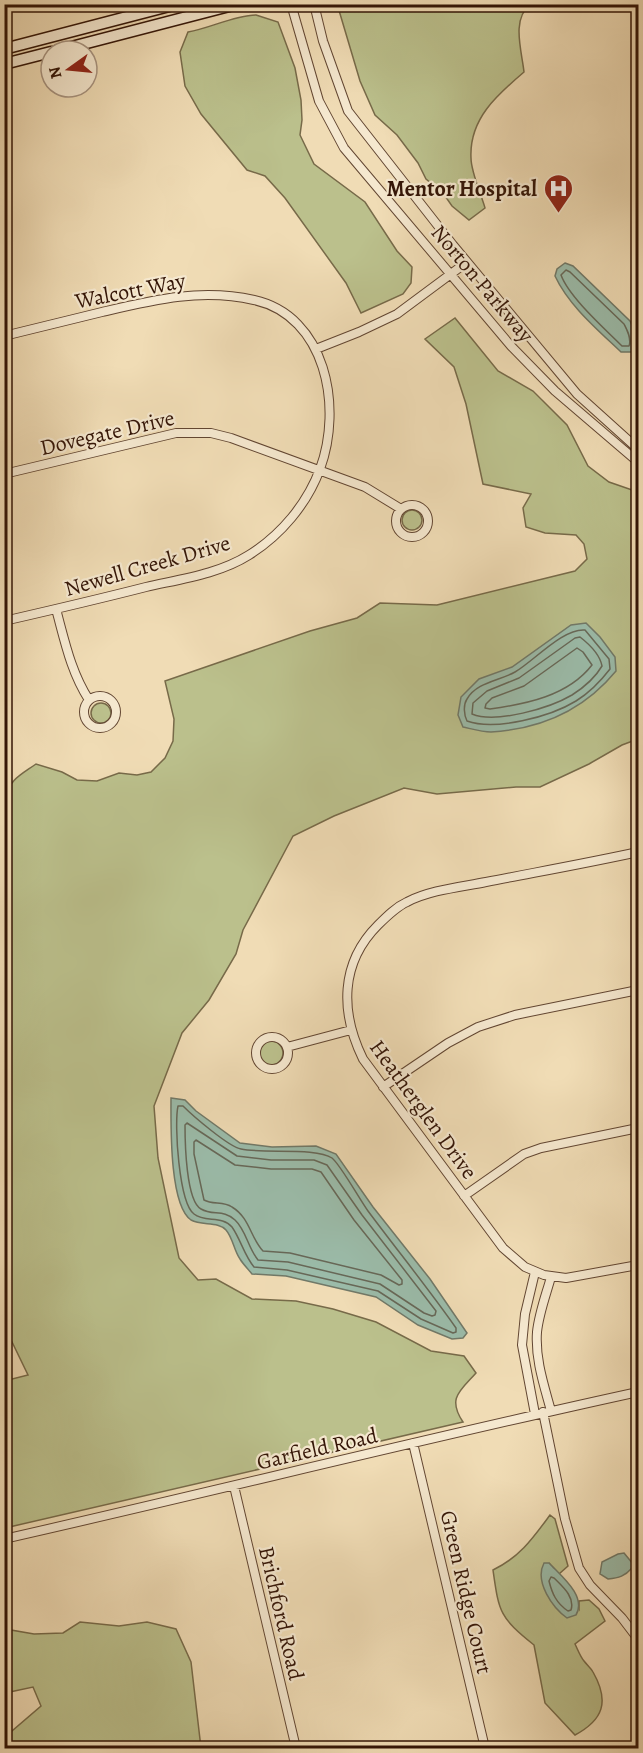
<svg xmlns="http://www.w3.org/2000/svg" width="643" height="1753" viewBox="0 0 643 1753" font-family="Alegreya,serif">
	<rect width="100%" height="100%" fill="#f0dcb5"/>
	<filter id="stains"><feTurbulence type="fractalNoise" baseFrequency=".00333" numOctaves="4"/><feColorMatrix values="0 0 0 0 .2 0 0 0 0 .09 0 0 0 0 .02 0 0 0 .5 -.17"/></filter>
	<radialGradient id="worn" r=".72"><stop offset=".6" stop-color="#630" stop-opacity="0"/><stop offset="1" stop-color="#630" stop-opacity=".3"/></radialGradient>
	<path fill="#bbc08c" stroke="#776a49" stroke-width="1.5" d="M 339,5 L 530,5 C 511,19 522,52 524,72 C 497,95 469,119 471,158 C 471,172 481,194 485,208 L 469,220 L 452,206 L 443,193 L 426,179 L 418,163 L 397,135 L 375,115 L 360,81 L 338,7 Z
		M 256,15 L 278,22 L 295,68 L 301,100 L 302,120 L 300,135 L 314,164 L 365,202 L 397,251 L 412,267 L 411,283 L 403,294 L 361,313 L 346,283 L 285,198 L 265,176 L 247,170 L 201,114 L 185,86 L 180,52 L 188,32 C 211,28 232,16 256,15 Z
		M 455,318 L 498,371 L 533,391 L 567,425 L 588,466 L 609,482 L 638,492 L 638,739 L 622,745 L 589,764 L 540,787 L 516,787 L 437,794 L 404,788 L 334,816 L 293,836 L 243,930 L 236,954 L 209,1000 L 182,1033 L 154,1106 L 158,1158 L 179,1258 L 198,1280 L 216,1279 L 252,1299 L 296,1301 L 333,1309 L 376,1322 L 431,1351 L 464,1356 L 476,1373 C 460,1391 447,1398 463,1422 L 5,1528 L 4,1381 L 28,1375 L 12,1342 L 4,1335 L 4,800 C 10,779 19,776 36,764 L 62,772 L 77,780 L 97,781 L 119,773 L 137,775 L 151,772 L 165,758 L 173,741 L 174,719 L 165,681 L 310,631 L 357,618 L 380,603 L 437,605 L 575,571 L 587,559 L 584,544 L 576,535 L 545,533 L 526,527 L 523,508 L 531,494 L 483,484 L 466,404 L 454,367 L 425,339 Z
		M402 520a10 10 0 1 1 20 0a10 10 0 1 1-20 0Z
		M91 713a10 10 0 1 1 20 0a10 10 0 1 1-20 0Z
		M259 1053a12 12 0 1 1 24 0a12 12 0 1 1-24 0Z
		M 550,1515 L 555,1519 L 568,1566 L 559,1574 L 549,1563 L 579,1609 L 579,1601 L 589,1600 L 599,1609 L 605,1621 L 575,1644 C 578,1650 580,1656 584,1661 C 587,1665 591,1668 593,1672 C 610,1702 603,1720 575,1735 L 545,1703 L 534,1645 C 499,1617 499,1612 493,1570 C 520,1557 533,1538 550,1515 Z
		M 80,1622 L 119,1626 L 147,1622 L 176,1629 L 191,1662 L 201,1748 L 9,1748 L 5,1737 L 41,1706 L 33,1687 L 5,1693 L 5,1629 L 34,1634 L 63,1633 Z"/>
	<path fill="#9bbcaa" stroke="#717968" stroke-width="1.5" d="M 565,263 L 573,266 L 630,321 L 635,332 L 636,346 L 631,352 L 621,352 C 598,330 569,306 555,276 L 557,269 Z
		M 586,623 L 600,637 L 615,657 L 616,671 C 584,710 541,729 491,732 C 482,732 472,729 463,727 L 458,715 L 461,697 L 479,679 L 512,667 L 571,625 Z
		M 171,1098 L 185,1100 L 196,1111 L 240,1143 L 272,1147 L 316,1146 L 336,1154 L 373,1207 L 430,1279 L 467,1333 L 463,1338 L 452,1339 L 418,1325 L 376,1297 L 286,1276 L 252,1274 C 248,1269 243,1264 240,1259 C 234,1251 233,1238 226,1230 C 218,1221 202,1226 191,1220 C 169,1205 171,1123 171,1098 Z
		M 624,1553 L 633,1564 L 632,1568 C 625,1576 619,1578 608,1579 L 600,1574 L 602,1562 L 618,1554 Z
		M 544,1563 L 549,1563 C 561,1576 587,1596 576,1615 L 567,1618 C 553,1608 534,1582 544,1563 Z"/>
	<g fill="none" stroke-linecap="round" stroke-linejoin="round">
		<path stroke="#676858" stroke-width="1.5" d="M 566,270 L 570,272 L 624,324 C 627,330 632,339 629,346 L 622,346 C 605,329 569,297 561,275 Z
			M 585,630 L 609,659 L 610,669 C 600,682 589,693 576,701 C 550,717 495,731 467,721 C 464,715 463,705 467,699 C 477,682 499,681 515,672 C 534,661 563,628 585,630 Z
			M 580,637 C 589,644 600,655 602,666 C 595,678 583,688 572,695 C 550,708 496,724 472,714 L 473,703 L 487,691 L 519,678 L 575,638 Z
			M 577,648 L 583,652 L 592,665 C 568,696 526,704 490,709 L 485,708 L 486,704 L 492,698 L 524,686 Z
			M 178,1106 L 183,1106 C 193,1116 229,1147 241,1149 C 264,1154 316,1147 332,1158 C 340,1164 360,1200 368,1211 C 397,1250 428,1288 456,1328 L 456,1332 L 453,1333 L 421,1319 L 378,1291 L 287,1270 L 254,1267 C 244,1255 241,1240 232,1227 C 222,1215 205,1223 194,1214 C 179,1203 174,1124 178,1106 Z
			M 187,1123 L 237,1156 L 271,1160 L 314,1160 L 327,1165 L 362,1215 L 436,1311 L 435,1315 L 432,1316 L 424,1313 L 380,1284 L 288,1262 L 258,1260 C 248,1248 246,1230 235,1220 C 223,1209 213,1216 201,1209 C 186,1201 185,1142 185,1125 Z
			M 196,1140 L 235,1165 L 271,1169 L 312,1169 L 321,1172 L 354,1220 L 402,1280 L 402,1284 L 399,1285 L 381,1275 L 290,1253 L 263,1251 C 250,1237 250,1218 232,1207 C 223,1201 213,1205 204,1200 L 194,1154 L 194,1142 Z
			M 551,1577 L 554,1578 C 563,1587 575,1597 571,1610 L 568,1611 C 556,1603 552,1593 549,1581 Z"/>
		<defs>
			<path id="street" d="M 291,4 L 319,101 L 344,148 L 511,346 L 555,391 L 638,462
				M 314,4 L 323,41 L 348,111 L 453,245 L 577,394 L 638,449
				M 4,336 C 37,328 69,320 102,312 C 153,300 201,288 254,300 C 326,316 343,407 320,469 C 307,504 281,535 249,555 C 219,574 181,579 146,587 C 99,599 52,610 4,621
				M 316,349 L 359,332 L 397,314 L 467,262
				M 4,474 L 176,433 L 211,433 L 231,438 L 365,487 L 401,509
				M396 521a16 16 0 1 1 32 0a16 16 0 1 1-32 0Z
				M 56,609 C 65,642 71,672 89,700
				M84 712a16 16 0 1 1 32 0a16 16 0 1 1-32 0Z
				M 638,852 C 588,863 537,872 486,882 C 461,887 430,890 407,902 C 396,907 387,916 378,925 C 340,963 340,1012 363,1059 L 503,1248 L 525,1267 L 544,1275 L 566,1278 L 638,1265
				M256 1053a16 16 0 1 1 32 0a16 16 0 1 1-32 0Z
				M 287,1047 L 351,1030
				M 383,1087 L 448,1043 L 478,1027 L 515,1015 L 638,990
				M 464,1196 L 524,1154 L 541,1148 L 638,1128
				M 551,1411 C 544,1385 535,1359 537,1332 C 539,1313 546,1295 551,1277
				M 543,1412 L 565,1519 L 579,1568 L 590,1585 L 622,1618 L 638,1639
				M 535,1414 L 522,1345 L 525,1314 L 535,1272
				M 413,1443 L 485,1748
				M 234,1486 L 296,1748
				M 4,1539 C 216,1491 426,1438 638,1392"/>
			<path id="secondary" d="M 4,49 L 177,4
				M 56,51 L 237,4
				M 4,64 L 51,52"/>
		</defs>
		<use href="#street" stroke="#624632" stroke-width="10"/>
		<use href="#secondary" stroke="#331406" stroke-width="13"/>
		<use href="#street" stroke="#f5e8cf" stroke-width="8"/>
		<use href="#secondary" stroke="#f5e8cf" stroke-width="10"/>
	</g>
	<defs>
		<symbol id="hospital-pin" viewBox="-11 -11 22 30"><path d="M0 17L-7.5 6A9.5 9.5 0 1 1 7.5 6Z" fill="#8f2418" stroke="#f5e8cf"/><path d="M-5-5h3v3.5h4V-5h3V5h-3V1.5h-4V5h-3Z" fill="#fff"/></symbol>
	</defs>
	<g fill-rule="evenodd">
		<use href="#hospital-pin" x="542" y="172" width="33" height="45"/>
	</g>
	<g text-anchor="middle" stroke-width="4.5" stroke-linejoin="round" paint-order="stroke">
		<g font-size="22" font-weight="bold" fill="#331406" stroke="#f5e8cf" text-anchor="end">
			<text x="537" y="196">Mentor Hospital</text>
		</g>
		<g font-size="22" fill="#331406" stroke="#f5e8cf">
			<text transform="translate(483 283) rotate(50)" y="8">Norton Parkway</text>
			<text transform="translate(130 290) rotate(-11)" y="8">Walcott Way</text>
			<text transform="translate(107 432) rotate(-13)" y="8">Dovegate Drive</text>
			<text transform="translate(147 565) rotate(-16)" y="8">Newell Creek Drive</text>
			<text transform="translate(424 1109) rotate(54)" y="8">Heatherglen Drive</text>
			<text transform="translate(317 1448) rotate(-13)" y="8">Garfield Road</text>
			<text transform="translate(467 1592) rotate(77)" y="8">Green Ridge Court</text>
			<text transform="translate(282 1613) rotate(77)" y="8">Brichford Road</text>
		</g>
	</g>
	<rect width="643" height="1753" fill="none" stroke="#f0dcb5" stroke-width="24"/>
	<rect x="6" y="6" width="631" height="1741" fill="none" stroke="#331406" stroke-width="3"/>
	<rect x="12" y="12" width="619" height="1729" fill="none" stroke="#331406" stroke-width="1.5"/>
	<g transform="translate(69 69) rotate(255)"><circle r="28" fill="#f5e8cf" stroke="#a7937f" stroke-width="1.5"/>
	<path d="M0-4.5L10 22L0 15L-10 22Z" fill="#8f2418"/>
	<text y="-9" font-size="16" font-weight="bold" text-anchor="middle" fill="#331406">N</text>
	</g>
	<rect width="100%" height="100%" filter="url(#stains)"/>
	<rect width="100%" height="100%" fill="url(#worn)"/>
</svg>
